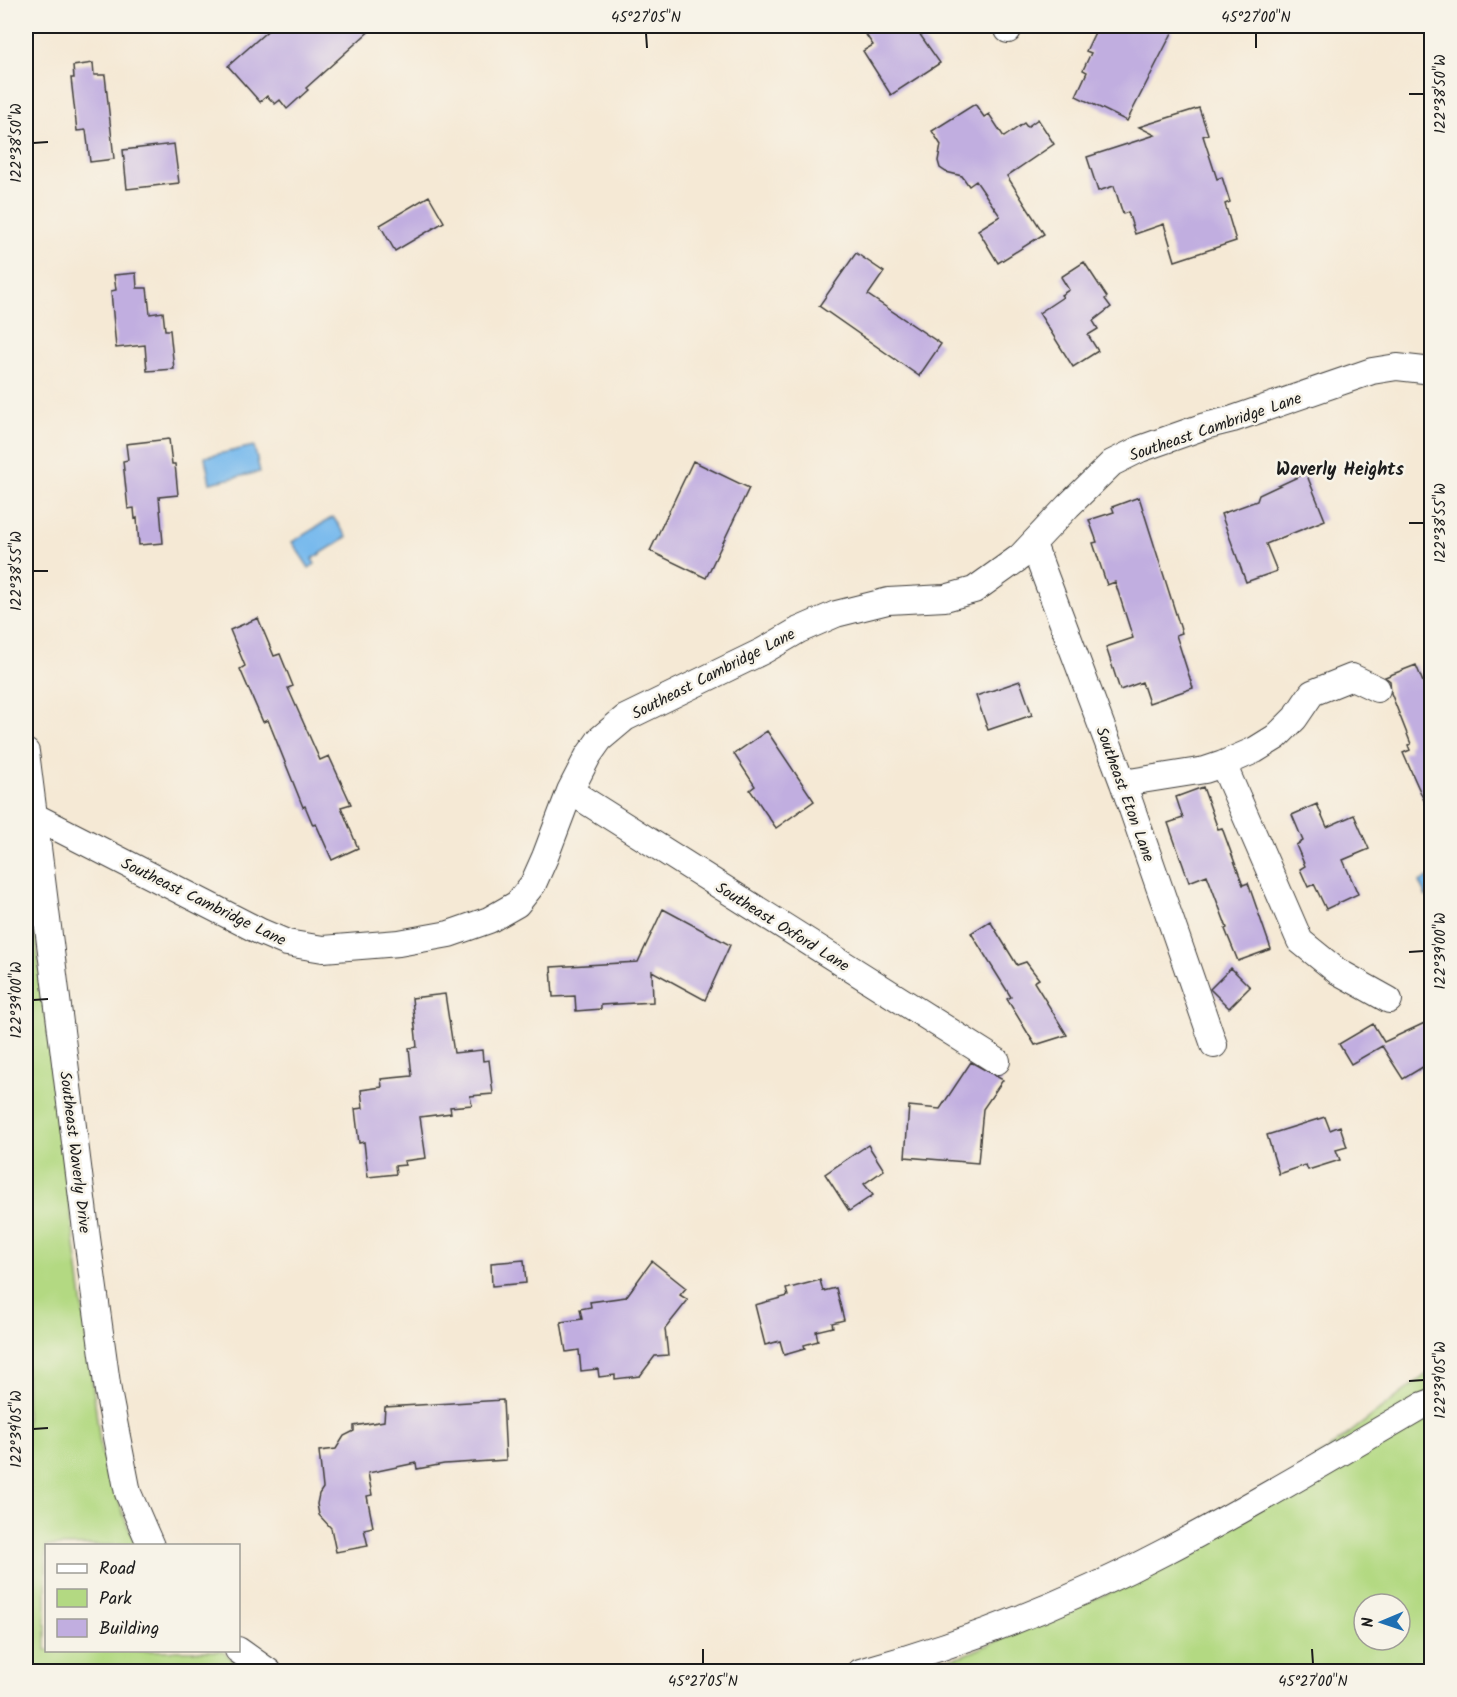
<svg xmlns="http://www.w3.org/2000/svg" width="1457" height="1697" viewBox="0 0 1457 1697" font-family="Kalam,sans-serif">
	<rect width="100%" height="100%" fill="#f7f3e8"/>
	<filter id="ink" filterUnits="userSpaceOnUse"><feTurbulence type="fractalNoise" baseFrequency=".0167" numOctaves="2"/><feDisplacementMap in="SourceGraphic" scale="12" xChannelSelector="R" yChannelSelector="G"/><feConvolveMatrix kernelMatrix="1 2 1 2 8 2 1 2 1" color-interpolation-filters="sRGB"/></filter>
	<filter id="wash" filterUnits="userSpaceOnUse"><feTurbulence type="fractalNoise" baseFrequency=".008" numOctaves="4" result="noise"/><feDisplacementMap in="SourceGraphic" scale="24" xChannelSelector="R" yChannelSelector="G"/><feGaussianBlur stdDeviation="1.35" result="paint"/><feColorMatrix in="noise" values="0 0 0 0 0 0 0 0 0 0 0 0 0 0 0 0 0 1.4 0 .05"/><feComposite in="paint" operator="in"/></filter>
	<g filter="url(#wash)">
		<rect width="100%" height="100%" fill="#f5e9d5"/>
		<path fill="#b3d982" stroke="#687a4f" stroke-width="1.5" fill-rule="evenodd" d="M 26,859 L 101,1451 L 128,1527 L 138,1545 L 46,1546 L 46,1650 L 222,1651 L 247,1671 L 26,1671 Z
			M 1431,1371 L 1431,1671 L 894,1672 L 965,1655 L 1180,1562 ZM 1364,1604 L 1400,1604 L 1400,1640 L 1364,1640 Z"/>
		<path fill="#78baed" stroke="#4a6b84" stroke-width="1.5" d="M 254,446 L 260,472 L 210,483 L 205,457 Z
			M 333,517 L 347,537 L 312,559 L 315,564 L 309,568 L 292,542 Z
			M 1431,876 L 1431,894 L 1426,897 L 1419,882 Z"/>
		<g id="blocks">
			<path fill="#c1aee0" d="M 273,26 L 375,26 L 306,88 L 308,90 L 287,109 L 280,100 L 275,104 L 267,96 L 260,102 L 228,66 Z
				M 860,26 L 914,26 L 940,63 L 891,95 L 863,51 L 873,45 Z
				M 1098,26 L 1161,26 L 1173,31 L 1127,121 L 1076,96 L 1087,72 L 1083,70 L 1091,53 L 1086,51 Z
				M 93,63 L 94,75 L 105,75 L 114,159 L 90,162 L 86,130 L 77,131 L 71,78 L 74,78 L 73,66 Z
				M 975,104 L 984,117 L 989,114 L 1004,137 L 1024,123 L 1027,127 L 1038,119 L 1054,144 L 1007,176 L 1044,234 L 998,263 L 978,230 L 1000,216 L 976,181 L 969,186 L 962,176 L 946,172 L 940,168 L 938,161 L 941,145 L 932,131 Z
				M 1199,108 L 1208,134 L 1203,136 L 1217,179 L 1222,177 L 1230,202 L 1225,204 L 1236,241 L 1175,261 L 1164,224 L 1135,234 L 1128,212 L 1123,214 L 1114,186 L 1098,191 L 1087,157 L 1155,135 L 1139,127 Z
				M 174,144 L 179,183 L 127,189 L 123,150 Z
				M 429,196 L 444,222 L 395,251 L 380,225 Z
				M 856,253 L 884,272 L 868,295 L 941,344 L 919,376 L 819,306 Z
				M 1084,262 L 1107,297 L 1105,299 L 1111,307 L 1093,321 L 1098,329 L 1088,335 L 1098,351 L 1073,367 L 1039,313 L 1063,297 L 1061,295 L 1069,290 L 1061,277 Z
				M 136,273 L 137,288 L 147,288 L 150,314 L 163,312 L 165,330 L 170,330 L 174,369 L 147,371 L 145,345 L 116,348 L 111,291 L 116,290 L 114,275 Z
				M 169,439 L 172,464 L 175,464 L 178,495 L 159,497 L 163,543 L 139,545 L 137,518 L 135,519 L 134,508 L 128,509 L 123,461 L 128,460 L 126,444 Z
				M 693,461 L 749,488 L 706,578 L 650,551 Z
				M 1306,473 L 1325,520 L 1266,544 L 1277,571 L 1246,582 L 1221,514 L 1257,501 L 1259,495 Z
				M 1139,497 L 1182,633 L 1176,635 L 1193,688 L 1149,703 L 1142,682 L 1120,690 L 1106,647 L 1133,638 L 1115,582 L 1107,585 L 1093,543 L 1097,542 L 1089,520 L 1114,512 L 1112,507 Z
				M 258,618 L 274,656 L 280,654 L 293,686 L 288,688 L 320,760 L 329,756 L 351,804 L 341,807 L 358,848 L 332,860 L 316,824 L 313,825 L 305,806 L 303,807 L 268,720 L 263,722 L 240,669 L 245,666 L 230,630 Z
				M 1416,665 L 1431,702 L 1431,816 L 1403,753 L 1410,750 L 1408,745 L 1411,744 L 1391,693 L 1390,681 L 1385,677 Z
				M 1020,681 L 1032,715 L 988,730 L 976,696 Z
				M 767,731 L 814,801 L 776,828 L 750,790 L 755,786 L 734,754 Z
				M 1203,787 L 1218,829 L 1222,828 L 1243,885 L 1248,883 L 1271,949 L 1238,961 L 1225,929 L 1227,928 L 1207,875 L 1189,882 L 1168,823 L 1183,818 L 1176,797 Z
				M 1317,804 L 1327,827 L 1354,815 L 1369,849 L 1343,860 L 1358,894 L 1326,909 L 1314,884 L 1308,887 L 1300,869 L 1305,866 L 1296,845 L 1303,841 L 1292,815 Z
				M 663,909 L 730,945 L 705,1000 L 652,971 L 653,1002 L 601,1005 L 601,1009 L 576,1011 L 575,996 L 553,997 L 551,967 L 638,962 Z
				M 990,921 L 1017,965 L 1026,962 L 1039,979 L 1034,982 L 1067,1035 L 1035,1045 L 1007,999 L 1011,997 L 971,933 Z
				M 1231,968 L 1250,987 L 1229,1008 L 1210,989 Z
				M 445,994 L 454,1053 L 482,1050 L 483,1061 L 489,1060 L 493,1094 L 470,1096 L 472,1105 L 450,1107 L 451,1113 L 420,1117 L 426,1158 L 404,1161 L 405,1165 L 395,1166 L 396,1174 L 368,1177 L 364,1142 L 359,1143 L 355,1109 L 363,1108 L 361,1090 L 382,1087 L 381,1079 L 412,1076 L 409,1048 L 417,1047 L 412,998 Z
				M 1431,1020 L 1431,1062 L 1403,1079 L 1382,1046 L 1351,1064 L 1339,1044 L 1373,1024 L 1384,1042 Z
				M 971,1062 L 1003,1080 L 983,1109 L 978,1163 L 905,1157 L 909,1106 L 940,1109 Z
				M 1325,1117 L 1330,1130 L 1340,1126 L 1347,1147 L 1336,1150 L 1340,1160 L 1308,1170 L 1306,1165 L 1279,1174 L 1267,1135 Z
				M 868,1145 L 884,1170 L 864,1184 L 873,1195 L 849,1211 L 825,1174 Z
				M 524,1260 L 526,1283 L 492,1286 L 491,1263 Z
				M 652,1261 L 686,1288 L 680,1295 L 688,1300 L 665,1329 L 668,1355 L 655,1356 L 640,1376 L 615,1379 L 615,1375 L 599,1377 L 598,1369 L 581,1371 L 579,1350 L 566,1352 L 561,1322 L 582,1319 L 580,1309 L 591,1307 L 590,1302 L 626,1297 Z
				M 820,1280 L 823,1291 L 836,1288 L 844,1320 L 832,1323 L 833,1327 L 816,1331 L 818,1341 L 804,1345 L 805,1349 L 784,1355 L 780,1341 L 765,1345 L 755,1305 L 788,1296 L 786,1289 Z
				M 503,1400 L 506,1460 L 444,1464 L 417,1469 L 416,1463 L 368,1473 L 372,1495 L 367,1496 L 373,1527 L 364,1529 L 368,1546 L 336,1552 L 331,1528 L 319,1515 L 317,1504 L 319,1494 L 323,1488 L 319,1451 L 336,1449 L 344,1436 L 354,1431 L 354,1426 L 384,1421 L 385,1407 Z"/>
		</g>
	</g>
	<g filter="url(#ink)">
		<use href="#blocks" fill-opacity="0" stroke="#3d3b38" stroke-width="1.5"/>
		<g fill="none" stroke-linecap="round" stroke-linejoin="round">
			<defs>
				<path id="minor" d="M 1006,26 L 1008,30
					M 1033,544 L 1123,783 L 1214,1045
					M 26,752 L 87,1238 L 108,1391 L 128,1493 L 151,1546
					M 1223,764 L 1255,750 L 1276,737 L 1295,718 L 1312,693 L 1352,677 L 1377,689
					M 1123,783 L 1205,770 L 1223,764 L 1300,941 L 1337,971 L 1389,1000
					M 570,791 L 997,1061
					M 34,816 L 261,932 L 287,943 L 323,949 L 399,943 L 449,934 L 489,920 L 517,904 L 533,884 L 545,857 L 570,791 L 588,756 L 600,739 L 625,718 L 763,651 L 799,630 L 836,614 L 888,601 L 945,598 L 974,590 L 1020,557 L 1068,506 L 1112,463 L 1140,449 L 1205,426 L 1233,419 L 1372,371 L 1397,367 L 1424,370 L 1432,373
					M 238,1650 L 269,1672
					M 860,1672 C 966,1643 1070,1602 1168,1550 C 1254,1505 1337,1455 1421,1406 L 1432,1402"/>
			</defs>
			<use href="#minor" stroke="#3d3b38" stroke-width="28"/>
			<use href="#minor" stroke="#fff" stroke-width="26"/>
		</g>
	</g>
	<path fill="none" stroke="#1c1c1c" stroke-width="2" d="M 646,33 L 647,48M 1256,33 L 1256,48M 1409,94 L 1424,94M 33,143 L 48,142M 1409,523 L 1424,523M 33,571 L 48,571M 1409,952 L 1424,951M 33,1000 L 48,999M 1409,1381 L 1424,1380M 33,1429 L 48,1428M 703,1649 L 703,1664M 1312,1649 L 1313,1664"/>
	<g text-anchor="middle" stroke-width="5" stroke-linejoin="round" paint-order="stroke">
		<g font-size="16" fill="#1c1c1c" stroke="#f7f3e8">
			<text transform="translate(1215 426) rotate(-19)" y="6">Southeast Cambridge Lane</text>
			<text transform="translate(713 673) rotate(-27)" y="6">Southeast Cambridge Lane</text>
			<text transform="translate(1126 794) rotate(70)" y="6">Southeast Eton Lane</text>
			<text transform="translate(204 901) rotate(26)" y="6">Southeast Cambridge Lane</text>
			<text transform="translate(783 926) rotate(32)" y="6">Southeast Oxford Lane</text>
			<text transform="translate(76 1152) rotate(83)" y="6">Southeast Waverly Drive</text>
		</g>
		<g font-size="18" font-weight="bold" fill="#1c1c1c" stroke="#f7f3e8">
			<text x="1340" y="475">Waverly Heights</text>
		</g>
	</g>
	<rect width="1457" height="1697" fill="none" stroke="#f7f3e8" stroke-width="66"/>
	<rect x="45" y="1544" width="195" height="108" fill="#f7f3e8" stroke="#9f9d96" stroke-width="1.5"/>
	<rect x="57" y="1564" width="30" height="9" fill="#ffffff" stroke="#9f9d96" stroke-width="1.5"/>
	<text x="99" y="1574" font-size="18" fill="#1c1c1c">Road</text>
	<rect x="57" y="1589" width="30" height="18" fill="#b3d982" stroke="#9f9d96" stroke-width="1.5"/>
	<text x="99" y="1604" font-size="18" fill="#1c1c1c">Park</text>
	<rect x="57" y="1619" width="30" height="18" fill="#c1aee0" stroke="#9f9d96" stroke-width="1.5"/>
	<text x="99" y="1634" font-size="18" fill="#1c1c1c">Building</text>
	<g transform="translate(1382 1622) rotate(268)"><circle r="28" fill="#f7f3e8" stroke="#9f9d96" stroke-width="1.5"/>
	<path d="M0-4.5L10 22L0 15L-10 22Z" fill="#1f6fb2"/>
	<text y="-9" font-size="16" font-weight="bold" text-anchor="middle" fill="#1c1c1c">N</text>
	</g>
	<rect x="33" y="33" width="1391" height="1631" fill="none" stroke="#1c1c1c" stroke-width="2"/>
	<g font-size="15" text-anchor="middle" fill="#1c1c1c">
		<text x="646" y="22">45°27'05"N</text>
		<text x="1256" y="22">45°27'00"N</text>
		<text transform="translate(1440 94) rotate(-90)" y="5">122°38'50"W</text>
		<text transform="translate(16 143) rotate(-90)" y="5">122°38'50"W</text>
		<text transform="translate(1440 523) rotate(-90)" y="5">122°38'55"W</text>
		<text transform="translate(16 571) rotate(-90)" y="5">122°38'55"W</text>
		<text transform="translate(1440 951) rotate(-90)" y="5">122°39'00"W</text>
		<text transform="translate(16 1000) rotate(-90)" y="5">122°39'00"W</text>
		<text transform="translate(1440 1380) rotate(-90)" y="5">122°39'05"W</text>
		<text transform="translate(16 1429) rotate(-90)" y="5">122°39'05"W</text>
		<text x="703" y="1686">45°27'05"N</text>
		<text x="1313" y="1686">45°27'00"N</text>
	</g>
</svg>
